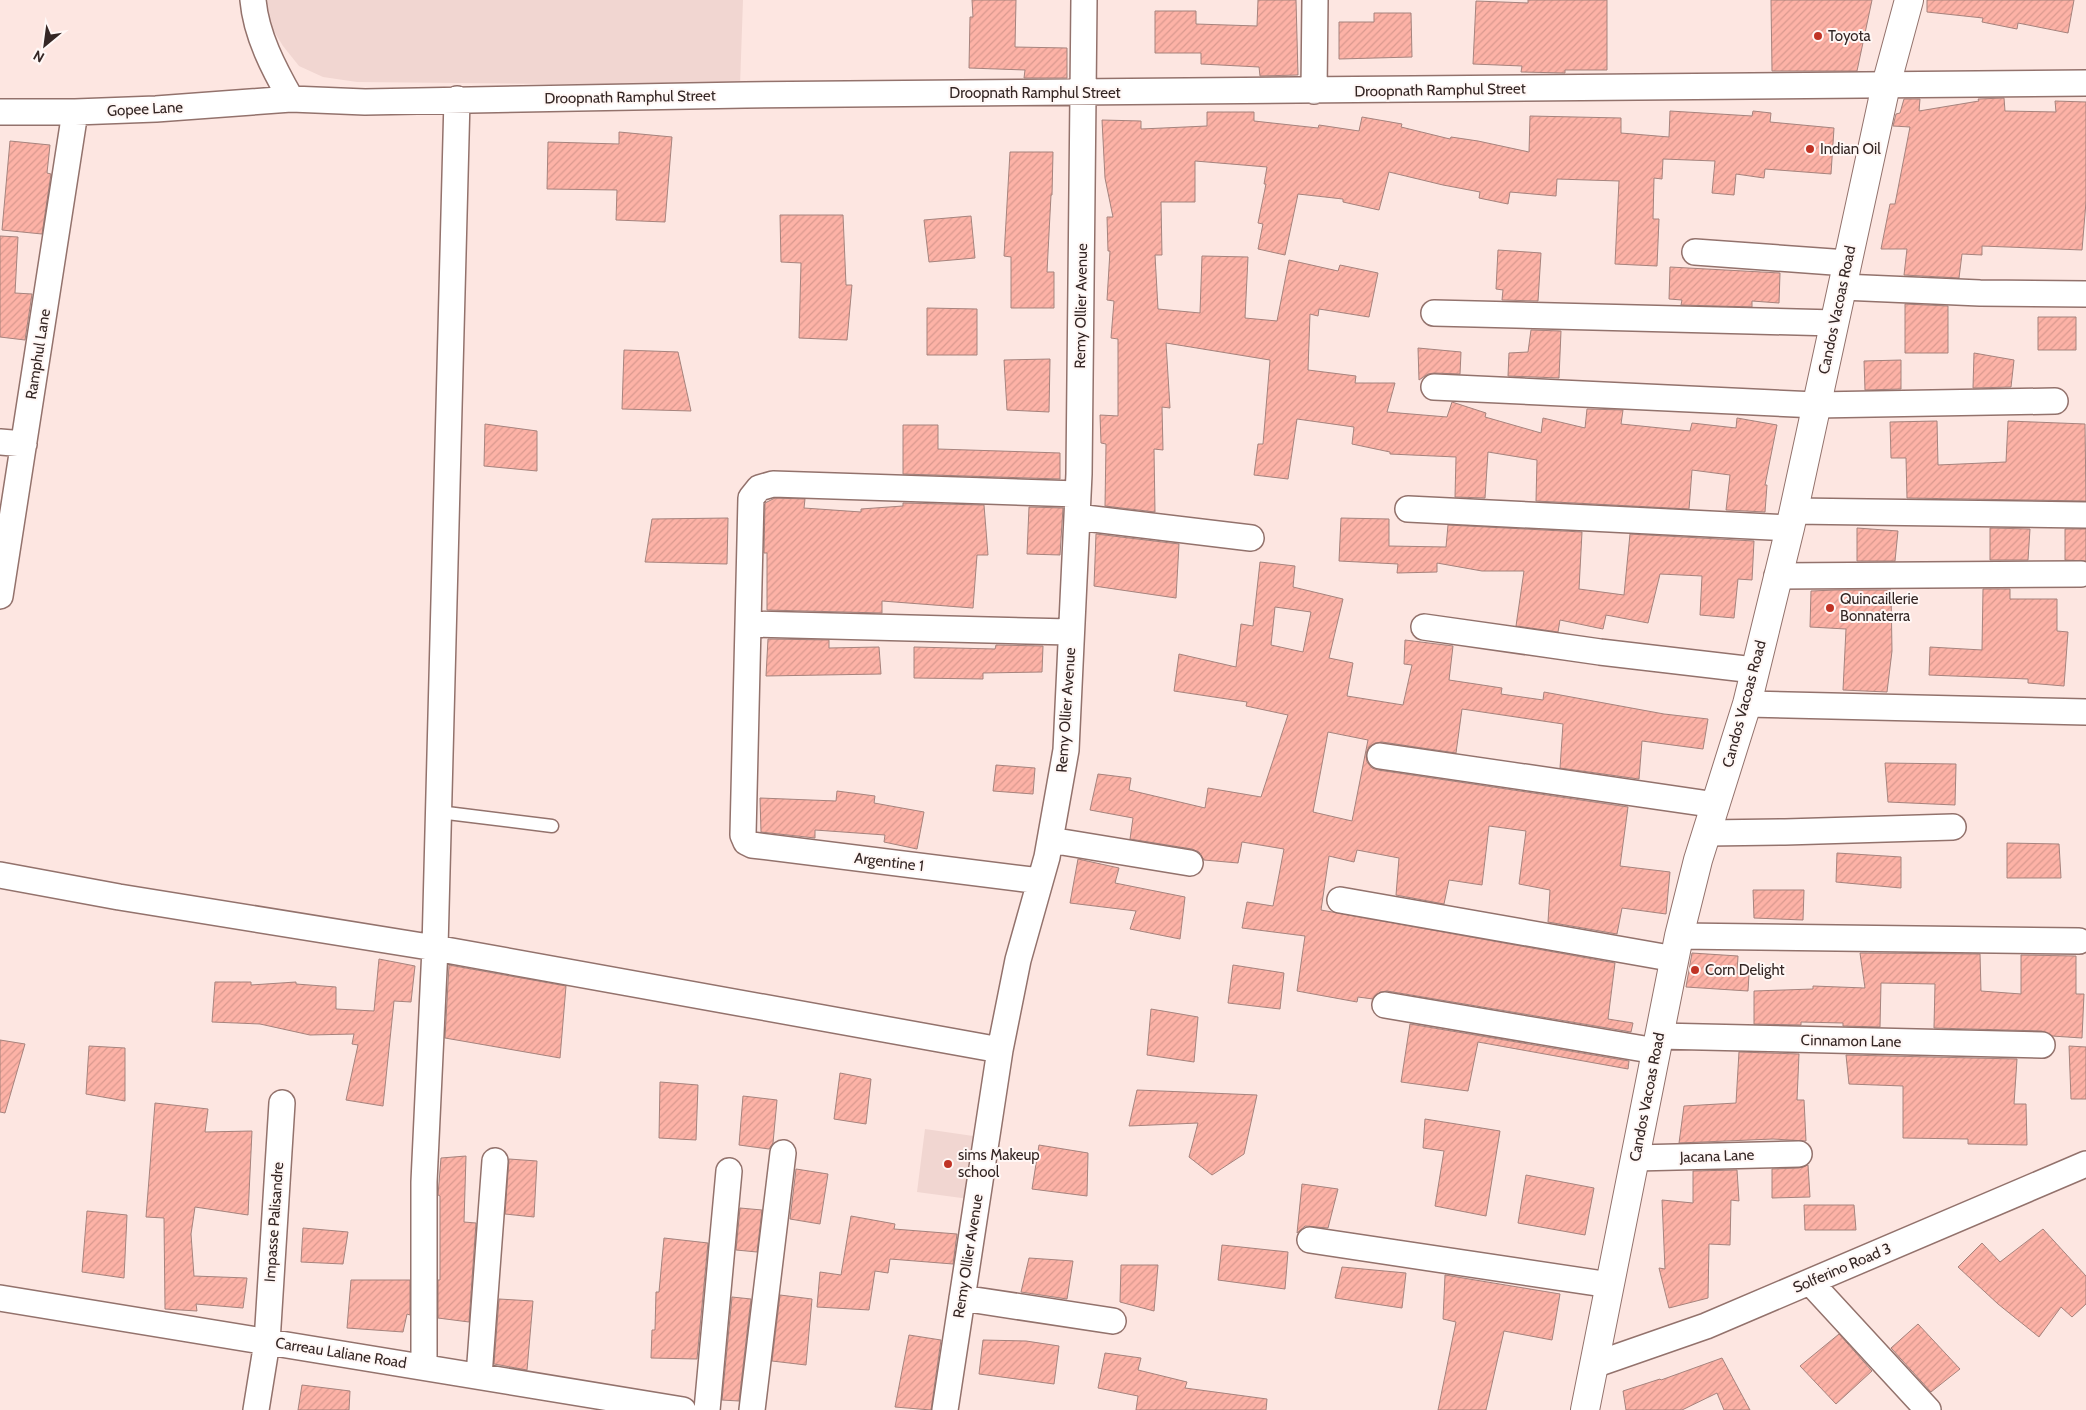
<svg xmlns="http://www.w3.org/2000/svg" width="2086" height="1410" viewBox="0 0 2086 1410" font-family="Cabin,sans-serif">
	<defs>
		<pattern id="building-hatch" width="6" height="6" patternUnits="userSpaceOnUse" patternTransform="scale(1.25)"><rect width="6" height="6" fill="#fdb2a6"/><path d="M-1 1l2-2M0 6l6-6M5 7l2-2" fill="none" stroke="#d9998f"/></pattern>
	</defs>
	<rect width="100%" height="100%" fill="#fde6e1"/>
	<path fill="#f1d6d1" d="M 259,0 L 743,0 L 740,86 L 357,82 L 323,77 L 299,66 L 283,46 L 267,20 Z
		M 925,1129 L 980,1137 L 969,1199 L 917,1192 Z"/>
	<path fill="url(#building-hatch)" stroke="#a6837d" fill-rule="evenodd" d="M 972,0 L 1016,0 L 1015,47 L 1067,48 L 1067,78 L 1024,78 L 1025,70 L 969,68 L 970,17 L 973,17 Z
		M 1258,0 L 1296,0 L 1298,75 L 1260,76 L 1259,67 L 1201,64 L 1201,53 L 1155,53 L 1155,11 L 1196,11 L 1196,24 L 1257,26 Z
		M 1528,0 L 1607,0 L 1607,70 L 1565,70 L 1565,73 L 1521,72 L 1522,66 L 1473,64 L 1476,1 L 1528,3 Z
		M 1771,0 L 1872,0 L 1857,71 L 1772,71 Z
		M 1927,0 L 2074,0 L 2068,33 L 2018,23 L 2017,29 L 1982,22 L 1983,18 L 1927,12 Z
		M 1374,13 L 1411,13 L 1412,57 L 1339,59 L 1339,22 L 1374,22 Z
		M 2004,98 L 2005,111 L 2056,112 L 2055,101 L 2086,102 L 2086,202 L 2082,250 L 1982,246 L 1982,255 L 1962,254 L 1959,278 L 1904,275 L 1907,249 L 1881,249 L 1890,204 L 1895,204 L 1910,127 L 1893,126 L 1896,114 L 1900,113 L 1904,99 L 1920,99 L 1919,111 L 1979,101 L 1978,99 Z
		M 1670,111 L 1752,116 L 1753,111 L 1771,113 L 1770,122 L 1834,128 L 1831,174 L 1765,169 L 1764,178 L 1736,174 L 1734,195 L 1712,193 L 1715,161 L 1663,159 L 1662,179 L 1654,178 L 1653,219 L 1659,219 L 1657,266 L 1615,264 L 1619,181 L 1557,179 L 1556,196 L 1510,192 L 1508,204 L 1479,198 L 1480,192 L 1443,185 L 1389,172 L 1379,210 L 1343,202 L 1343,199 L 1298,194 L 1285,255 L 1258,249 L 1263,224 L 1258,223 L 1266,184 L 1264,184 L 1267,167 L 1195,161 L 1195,202 L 1161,202 L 1162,255 L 1155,255 L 1158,309 L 1200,313 L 1202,256 L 1248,257 L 1245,318 L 1277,321 L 1289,260 L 1338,271 L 1340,265 L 1378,273 L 1369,317 L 1319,309 L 1318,316 L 1310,314 L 1308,370 L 1356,376 L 1355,383 L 1395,383 L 1387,412 L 1447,417 L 1452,402 L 1486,413 L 1485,417 L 1541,433 L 1543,418 L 1585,428 L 1587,409 L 1623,410 L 1621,424 L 1690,431 L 1692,423 L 1736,428 L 1737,418 L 1777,425 L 1765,485 L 1767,485 L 1765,512 L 1726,510 L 1730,475 L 1692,470 L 1689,509 L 1536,501 L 1537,460 L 1488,452 L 1485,498 L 1455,497 L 1456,457 L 1390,454 L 1390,452 L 1352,444 L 1354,427 L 1297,419 L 1288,479 L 1254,475 L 1258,444 L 1263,444 L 1270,360 L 1166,343 L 1170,408 L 1162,407 L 1163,450 L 1154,449 L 1155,512 L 1105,506 L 1106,444 L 1101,443 L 1100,415 L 1118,416 L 1118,339 L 1111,338 L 1114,301 L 1107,300 L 1110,251 L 1108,251 L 1107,217 L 1113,217 L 1105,178 L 1102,120 L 1141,121 L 1141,129 L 1207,126 L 1207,112 L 1254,112 L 1254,121 L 1318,128 L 1319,125 L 1359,131 L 1362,117 L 1402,124 L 1401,127 L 1450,139 L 1451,137 L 1478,141 L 1529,152 L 1530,116 L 1621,118 L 1621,133 L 1669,137 Z
		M 619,132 L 672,137 L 665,222 L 616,220 L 617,190 L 547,189 L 548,142 L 619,144 Z
		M 10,141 L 50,145 L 47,173 L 51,174 L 42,234 L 2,230 Z
		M 1010,152 L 1053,152 L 1052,195 L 1051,195 L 1047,272 L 1054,272 L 1054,308 L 1011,308 L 1011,257 L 1004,256 Z
		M 780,215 L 843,215 L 846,285 L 852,285 L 847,340 L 799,338 L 801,263 L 781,262 Z
		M 971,216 L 975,258 L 929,262 L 924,220 Z
		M 0,236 L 18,237 L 15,293 L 32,294 L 25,340 L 0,337 Z
		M 1498,250 L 1541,253 L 1538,301 L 1502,300 L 1503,290 L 1496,289 Z
		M 1670,267 L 1780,273 L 1779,303 L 1752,301 L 1752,307 L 1681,305 L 1682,300 L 1669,299 Z
		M 1905,304 L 1948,306 L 1948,353 L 1905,353 Z
		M 927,308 L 977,309 L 977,355 L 927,355 Z
		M 2038,317 L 2076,317 L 2076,350 L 2038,350 Z
		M 1531,330 L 1561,331 L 1559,378 L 1508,376 L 1509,353 L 1528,352 Z
		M 1418,348 L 1461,352 L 1460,374 L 1434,373 L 1428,374 L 1419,380 Z
		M 624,350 L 678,352 L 691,411 L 622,409 Z
		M 1974,353 L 2014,360 L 2011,387 L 1973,388 Z
		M 1050,359 L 1049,412 L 1007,410 L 1004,360 Z
		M 1901,360 L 1901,389 L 1865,390 L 1864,361 Z
		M 1937,421 L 1938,465 L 2006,462 L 2008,421 L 2085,424 L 2086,501 L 1907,498 L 1906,458 L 1891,458 L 1890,422 Z
		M 485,424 L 537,431 L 537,471 L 484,466 Z
		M 903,425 L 938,425 L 938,449 L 1060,453 L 1060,479 L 903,474 Z
		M 775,498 L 805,499 L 804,508 L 861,512 L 861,509 L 903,506 L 903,503 L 984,505 L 988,555 L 977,555 L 973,608 L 882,601 L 882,613 L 767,610 L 767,553 L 764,553 L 765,503 Z
		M 1029,507 L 1063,508 L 1060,555 L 1027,554 Z
		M 728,518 L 727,564 L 645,562 L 652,519 Z
		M 1341,518 L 1389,519 L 1389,546 L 1446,547 L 1448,525 L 1582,532 L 1579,589 L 1624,595 L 1630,534 L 1754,541 L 1752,580 L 1738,579 L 1734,618 L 1700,615 L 1702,576 L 1660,574 L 1648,623 L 1606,615 L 1603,629 L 1560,620 L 1558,632 L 1516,626 L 1524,571 L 1482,571 L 1437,563 L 1437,572 L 1397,573 L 1398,564 L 1339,561 Z
		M 1857,528 L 1898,531 L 1895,561 L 1857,561 Z
		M 1990,528 L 2030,529 L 2028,560 L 1990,560 Z
		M 2065,529 L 2086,529 L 2086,561 L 2065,560 Z
		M 1096,534 L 1179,544 L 1176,598 L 1094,586 Z
		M 1260,562 L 1295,566 L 1293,587 L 1343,599 L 1329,658 L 1353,663 L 1347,696 L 1403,705 L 1412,665 L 1404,664 L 1405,640 L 1453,646 L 1449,680 L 1502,688 L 1501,694 L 1543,700 L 1544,692 L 1664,714 L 1708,719 L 1703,749 L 1642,741 L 1639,779 L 1560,768 L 1563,724 L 1462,709 L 1456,753 L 1382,742 L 1375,743 L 1369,747 L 1366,753 L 1367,762 L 1372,768 L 1378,770 L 1628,807 L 1620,866 L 1670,872 L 1666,914 L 1622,908 L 1617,934 L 1548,922 L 1550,890 L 1519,884 L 1526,831 L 1489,826 L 1482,885 L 1449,880 L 1444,904 L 1396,895 L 1399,858 L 1357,850 L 1354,862 L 1329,856 L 1321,910 L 1615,963 L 1608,1019 L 1633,1023 L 1631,1032 L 1387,991 L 1380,992 L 1373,999 L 1358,997 L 1357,1002 L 1297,991 L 1305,936 L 1242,928 L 1247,902 L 1273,906 L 1284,849 L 1242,842 L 1238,863 L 1204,860 L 1199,852 L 1192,849 L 1130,839 L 1133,818 L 1090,810 L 1098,774 L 1131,778 L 1129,790 L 1205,808 L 1208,788 L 1261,797 L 1288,715 L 1246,706 L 1247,702 L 1174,691 L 1179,654 L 1236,667 L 1241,624 L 1253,626 ZM 1275,607 L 1311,612 L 1303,652 L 1271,645 ZM 1328,732 L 1368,740 L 1352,821 L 1313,812 Z
		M 1983,589 L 2010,589 L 2010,599 L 2057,599 L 2057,631 L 2068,632 L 2064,686 L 2028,683 L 2028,679 L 1929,675 L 1930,647 L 1982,650 Z
		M 1836,590 L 1891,590 L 1892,651 L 1887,692 L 1843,690 L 1846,629 L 1810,627 L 1811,591 Z
		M 768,639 L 829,640 L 829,648 L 879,647 L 881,674 L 766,676 Z
		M 996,645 L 1043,646 L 1042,672 L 983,673 L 983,679 L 914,678 L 914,647 L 995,649 Z
		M 1885,763 L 1956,764 L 1955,805 L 1888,802 Z
		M 996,765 L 1035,768 L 1033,794 L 993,791 Z
		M 837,791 L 875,796 L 874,803 L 924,812 L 917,849 L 884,842 L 885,835 L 815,830 L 815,838 L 761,832 L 760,798 L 836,801 Z
		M 2007,843 L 2059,844 L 2061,878 L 2007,878 Z
		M 1837,853 L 1901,857 L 1901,888 L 1836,882 Z
		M 1078,859 L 1119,868 L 1115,883 L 1185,897 L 1180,939 L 1130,929 L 1136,911 L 1070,903 Z
		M 1753,890 L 1804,890 L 1803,920 L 1754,918 Z
		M 1692,953 L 1738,956 L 1737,973 L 1749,974 L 1748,991 L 1686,987 Z
		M 1860,953 L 1980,954 L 1981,991 L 2021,994 L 2021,955 L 2076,956 L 2076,994 L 2084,994 L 2082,1038 L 2052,1036 L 2042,1031 L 1934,1028 L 1935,984 L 1881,983 L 1880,1027 L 1843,1026 L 1843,1023 L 1801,1022 L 1801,1025 L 1754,1024 L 1754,991 L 1813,989 L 1813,986 L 1865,988 Z
		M 379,959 L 415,966 L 411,1002 L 394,1001 L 383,1106 L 346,1100 L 358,1045 L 352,1044 L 354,1034 L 310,1035 L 260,1024 L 212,1022 L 215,982 L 251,982 L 251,985 L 296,982 L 296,984 L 336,987 L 336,1009 L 374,1011 Z
		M 449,965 L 566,986 L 560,1058 L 445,1038 Z
		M 1233,965 L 1284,973 L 1280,1009 L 1228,1003 Z
		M 1151,1009 L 1198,1017 L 1194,1062 L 1147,1055 Z
		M 1410,1024 L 1629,1061 L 1628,1069 L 1478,1042 L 1468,1091 L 1401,1082 Z
		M 0,1040 L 25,1044 L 5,1113 L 0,1112 Z
		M 89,1046 L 125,1048 L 125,1101 L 86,1094 Z
		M 2069,1046 L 2086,1047 L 2086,1099 L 2071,1099 Z
		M 1739,1052 L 1799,1054 L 1797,1100 L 1804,1100 L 1806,1141 L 1773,1139 L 1679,1143 L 1684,1106 L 1736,1103 Z
		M 1846,1055 L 2017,1059 L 2014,1104 L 2026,1104 L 2027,1145 L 1968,1144 L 1968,1139 L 1903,1138 L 1903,1086 L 1849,1084 Z
		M 840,1073 L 871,1079 L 866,1124 L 834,1119 Z
		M 660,1082 L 698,1085 L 696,1140 L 659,1138 Z
		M 1137,1090 L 1257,1095 L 1244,1154 L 1212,1175 L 1189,1157 L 1198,1123 L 1129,1126 Z
		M 743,1096 L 777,1100 L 773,1143 L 769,1149 L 739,1145 Z
		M 155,1103 L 208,1109 L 205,1132 L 252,1131 L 248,1215 L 195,1207 L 191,1234 L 194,1276 L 247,1278 L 243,1308 L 196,1304 L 197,1311 L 165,1309 L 164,1218 L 146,1217 Z
		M 1425,1119 L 1500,1131 L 1486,1216 L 1435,1206 L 1444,1151 L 1423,1148 Z
		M 1039,1145 L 1088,1153 L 1087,1196 L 1032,1189 Z
		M 466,1156 L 464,1222 L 476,1223 L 469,1322 L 438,1318 L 438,1280 L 440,1280 L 440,1196 L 438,1195 L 441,1158 Z
		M 509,1159 L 537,1161 L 534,1217 L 505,1214 Z
		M 1808,1165 L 1810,1197 L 1772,1198 L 1772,1169 L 1799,1168 Z
		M 796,1169 L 828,1174 L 820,1224 L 790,1219 Z
		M 1737,1170 L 1739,1201 L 1731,1200 L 1730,1245 L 1709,1244 L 1708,1298 L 1669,1308 L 1659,1268 L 1665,1269 L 1662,1200 L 1693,1203 L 1693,1171 Z
		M 1526,1175 L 1594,1188 L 1585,1235 L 1518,1223 Z
		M 1302,1184 L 1338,1189 L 1328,1228 L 1305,1226 L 1297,1233 Z
		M 1804,1205 L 1854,1205 L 1856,1230 L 1805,1230 Z
		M 740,1208 L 762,1210 L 757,1252 L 736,1250 Z
		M 87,1211 L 127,1215 L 124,1278 L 82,1272 Z
		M 851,1216 L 895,1224 L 894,1229 L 957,1234 L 953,1264 L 890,1259 L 888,1273 L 875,1271 L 869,1310 L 817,1307 L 820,1272 L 841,1275 Z
		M 303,1228 L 348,1232 L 343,1264 L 301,1262 Z
		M 2043,1229 L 2086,1276 L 2086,1304 L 2072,1317 L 2061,1307 L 2039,1337 L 1998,1304 L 1958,1267 L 1982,1243 L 2000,1262 Z
		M 664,1238 L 708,1243 L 697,1359 L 651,1358 L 652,1330 L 655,1330 L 656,1292 L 659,1292 Z
		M 1222,1245 L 1288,1252 L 1285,1289 L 1218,1280 Z
		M 1029,1258 L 1073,1261 L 1067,1299 L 1021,1292 Z
		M 1121,1265 L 1158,1265 L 1154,1311 L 1120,1302 Z
		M 1342,1267 L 1406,1273 L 1402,1308 L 1335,1298 Z
		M 1445,1275 L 1560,1294 L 1552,1340 L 1504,1331 L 1486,1410 L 1438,1410 L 1456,1322 L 1443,1319 Z
		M 351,1280 L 410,1280 L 410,1315 L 407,1314 L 403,1332 L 347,1328 Z
		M 780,1295 L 812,1299 L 806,1365 L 772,1361 Z
		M 732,1297 L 751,1299 L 739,1401 L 722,1400 Z
		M 499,1299 L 533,1301 L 527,1370 L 494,1364 Z
		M 1918,1324 L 1960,1369 L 1931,1392 L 1891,1348 Z
		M 1839,1334 L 1872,1371 L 1836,1404 L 1800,1366 Z
		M 909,1335 L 941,1340 L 931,1410 L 895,1407 Z
		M 983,1340 L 1026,1341 L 1059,1346 L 1054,1384 L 979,1374 Z
		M 1105,1353 L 1141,1358 L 1138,1370 L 1187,1382 L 1185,1388 L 1267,1399 L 1266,1410 L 1136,1410 L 1138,1396 L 1098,1388 Z
		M 1722,1358 L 1750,1410 L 1724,1410 L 1717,1393 L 1682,1410 L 1626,1410 L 1623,1391 L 1660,1379 L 1661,1380 Z
		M 302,1385 L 350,1391 L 349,1410 L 298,1410 Z"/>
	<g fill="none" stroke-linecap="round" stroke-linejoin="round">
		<defs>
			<path id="service" d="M 439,812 L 552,826"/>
			<path id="minor" d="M 253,0 C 256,35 274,69 291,99
				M 1314,91 L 1315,0
				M 0,112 L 75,112 L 156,109 L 291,99 L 365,102 L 745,95 L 2086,83
				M 1695,252 L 1847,263
				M 1842,287 L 1980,293 L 2086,294
				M 1434,313 L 1835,323
				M 1434,387 L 1816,405 L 2055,401
				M 0,442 L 24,444
				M 1408,509 L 1790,528
				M 1794,511 L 2086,515
				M 1077,517 L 1251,538
				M 1777,576 L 2081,574
				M 0,596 L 75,112
				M 748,624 L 1071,632
				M 1424,627 L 1600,652 L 1754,670
				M 1747,704 L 2086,712
				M 1380,756 L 1716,805
				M 1707,833 L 1785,832 L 1953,827
				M 1050,840 L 1190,863
				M 0,875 L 119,897 L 435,948 L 1000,1050
				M 1040,881 L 752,845 L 746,842 L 743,835 L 751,498 L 759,488 L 773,484 L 1078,494
				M 1340,900 L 1675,959
				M 1679,936 L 2079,941
				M 1385,1005 L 1656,1051
				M 1659,1036 L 2042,1045
				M 1635,1158 L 1799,1154
				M 1310,1240 L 1610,1285
				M 1810,1282 L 1928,1410
				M 0,1298 L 683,1410
				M 962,1298 L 1113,1321
				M 1594,1365 L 1706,1326 L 2086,1164
				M 424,1366 L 424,1182 L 435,948 L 457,99
				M 479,1376 L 495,1161
				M 256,1410 L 267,1342 L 282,1103
				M 707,1410 L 729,1171
				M 752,1410 L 783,1153
				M 945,1410 L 1000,1050 L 1018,960 L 1047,857 L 1066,750 L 1079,474 L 1084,0"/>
			<path id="secondary" d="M 1585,1410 L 1679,936 L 1698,860 L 1747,704 L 1790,528 L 1886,85 L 1909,0"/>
		</defs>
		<use href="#service" stroke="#93726c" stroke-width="15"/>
		<use href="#minor" stroke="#93726c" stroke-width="28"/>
		<use href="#secondary" stroke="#93726c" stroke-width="30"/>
		<use href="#service" stroke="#fff" stroke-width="12"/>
		<use href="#minor" stroke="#fff" stroke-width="25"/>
		<use href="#secondary" stroke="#fff" stroke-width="28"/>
	</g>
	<g fill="#c03325" stroke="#fff7f5" stroke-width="2">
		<circle cx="1818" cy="36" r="5"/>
		<circle cx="1810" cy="149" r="5"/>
		<circle cx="1830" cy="608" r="5"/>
		<circle cx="1695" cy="970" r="5"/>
		<circle cx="948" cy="1164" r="5"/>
	</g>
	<g text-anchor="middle" stroke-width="4" stroke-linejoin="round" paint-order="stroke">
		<g font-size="15" fill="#342624" stroke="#fff7f5" text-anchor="start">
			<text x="1828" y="41">Toyota</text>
			<text x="1820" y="154">Indian Oil</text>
			<text x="1840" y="604">Quincaillerie<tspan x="1840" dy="17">Bonnaterra</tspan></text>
			<text x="1705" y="975">Corn Delight</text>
			<text x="958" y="1160">sims Makeup<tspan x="958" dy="17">school</tspan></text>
		</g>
		<g font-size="15" fill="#342624" stroke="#fff7f5">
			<text transform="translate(1440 90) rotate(-1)" y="5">Droopnath Ramphul Street</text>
			<text x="1035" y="98">Droopnath Ramphul Street</text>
			<text transform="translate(630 97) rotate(-1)" y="5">Droopnath Ramphul Street</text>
			<text transform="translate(145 109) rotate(-3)" y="5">Gopee Lane</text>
			<text transform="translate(1081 306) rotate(-89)" y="5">Remy Ollier Avenue</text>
			<text transform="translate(1837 310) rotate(-78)" y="5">Candos Vacoas Road</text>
			<text transform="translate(38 354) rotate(-81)" y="5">Ramphul Lane</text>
			<text transform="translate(1744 704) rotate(-75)" y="5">Candos Vacoas Road</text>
			<text transform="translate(1066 710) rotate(-86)" y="5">Remy Ollier Avenue</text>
			<text transform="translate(889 862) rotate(7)" y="5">Argentine 1</text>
			<text transform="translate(1851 1041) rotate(1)" y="5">Cinnamon Lane</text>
			<text transform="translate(1647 1097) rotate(-79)" y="5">Candos Vacoas Road</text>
			<text transform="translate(1717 1156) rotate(-2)" y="5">Jacana Lane</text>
			<text transform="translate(274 1222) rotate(-86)" y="5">Impasse Palisandre</text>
			<text transform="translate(968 1256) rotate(-81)" y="5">Remy Ollier Avenue</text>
			<text transform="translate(1842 1268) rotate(-23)" y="5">Solferino Road 3</text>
			<text transform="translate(341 1353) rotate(9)" y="5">Carreau Laliane Road</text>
		</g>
	</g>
	<g transform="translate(45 45) rotate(209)" stroke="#fff7f5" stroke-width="4" paint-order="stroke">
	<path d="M0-4L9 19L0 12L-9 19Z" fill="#342624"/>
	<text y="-8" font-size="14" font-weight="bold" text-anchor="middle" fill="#342624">N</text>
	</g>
</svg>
